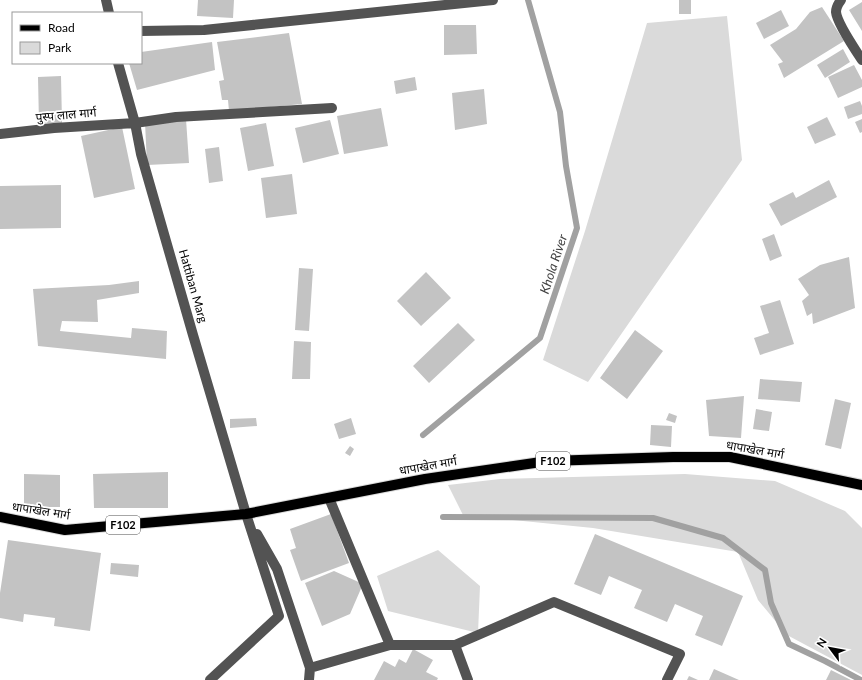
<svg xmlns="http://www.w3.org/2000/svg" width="862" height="680" viewBox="0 0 862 680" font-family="Lato,'Noto Sans Devanagari',sans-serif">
	<rect width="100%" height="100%" fill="#fff"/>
	<path fill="#dadada" d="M 727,16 L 742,160 L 588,382 L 543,360 L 585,231 L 647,23 Z
		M 685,474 L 775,481 L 845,511 L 862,528 L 862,675 L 787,635 L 758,600 L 738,552 L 593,528 L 463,515 L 448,485 L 500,479 Z
		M 438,550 L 480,586 L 478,633 L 388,611 L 377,576 Z"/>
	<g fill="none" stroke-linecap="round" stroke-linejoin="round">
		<path stroke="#a1a1a1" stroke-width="6" d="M 423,435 L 540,338 L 577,228 L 566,166 L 560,112 L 528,0
			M 443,517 L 653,518 L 723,538 L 765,570 L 771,603 L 789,644 L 825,661 L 861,680"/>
	</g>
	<path fill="#c3c3c3" d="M 198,0 L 234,0 L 233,18 L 197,16 Z
		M 679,0 L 691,0 L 691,14 L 679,14 Z
		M 862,2 L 862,31 L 849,10 Z
		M 822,7 L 844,41 L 784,78 L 778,64 L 783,62 L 770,45 L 796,29 L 810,12 Z
		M 781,10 L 789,26 L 764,39 L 756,23 Z
		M 444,25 L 476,25 L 477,54 L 444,55 Z
		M 289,33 L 302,104 L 229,111 L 228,100 L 222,100 L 219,81 L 224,80 L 217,42 Z
		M 212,42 L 215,70 L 137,90 L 129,63 L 141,63 L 141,52 Z
		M 843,49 L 850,62 L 825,78 L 817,65 Z
		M 854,65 L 862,80 L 862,87 L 838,98 L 828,77 Z
		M 61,76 L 62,123 L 39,124 L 38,77 Z
		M 415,77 L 417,90 L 396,94 L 394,81 Z
		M 484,89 L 487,124 L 455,130 L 452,93 Z
		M 860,101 L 862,106 L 862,114 L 848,119 L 844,107 Z
		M 381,108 L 388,146 L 344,154 L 337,116 Z
		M 827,117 L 836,135 L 815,144 L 807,127 Z
		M 186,119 L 189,163 L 147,165 L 145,122 Z
		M 862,119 L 862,132 L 860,133 L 855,122 Z
		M 330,120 L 339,154 L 303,163 L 295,128 Z
		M 266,123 L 274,166 L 248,171 L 240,128 Z
		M 122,127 L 135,189 L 94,198 L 81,136 Z
		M 219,147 L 223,181 L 209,183 L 205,149 Z
		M 292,174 L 297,214 L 266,218 L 261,178 Z
		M 829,180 L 837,197 L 781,226 L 769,204 L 793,192 L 796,198 Z
		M 61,185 L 61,228 L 0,229 L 0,186 Z
		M 774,234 L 782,256 L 770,261 L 762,239 Z
		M 849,257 L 855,308 L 813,324 L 812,313 L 807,316 L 802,301 L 809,295 L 798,279 L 820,265 Z
		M 299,268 L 313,269 L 309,331 L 295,330 Z
		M 426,272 L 451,298 L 421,326 L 397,301 Z
		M 139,281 L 139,293 L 97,300 L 98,322 L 62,321 L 60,331 L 131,338 L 132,328 L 167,331 L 166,359 L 38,346 L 33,289 L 109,285 Z
		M 780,300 L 794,344 L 760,355 L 754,338 L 769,333 L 760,306 Z
		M 458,323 L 475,340 L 429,383 L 413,366 Z
		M 635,330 L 663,351 L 627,399 L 600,378 Z
		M 294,341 L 311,342 L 310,379 L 292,379 Z
		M 760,379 L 802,382 L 800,402 L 758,399 Z
		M 744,396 L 741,438 L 709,436 L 706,400 Z
		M 835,399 L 851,403 L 841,449 L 825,445 Z
		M 756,409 L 772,412 L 769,431 L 753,429 Z
		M 669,413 L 677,416 L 675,423 L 666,420 Z
		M 256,418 L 257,426 L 230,428 L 230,419 Z
		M 351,418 L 356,434 L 339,439 L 334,424 Z
		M 651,425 L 672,426 L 671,447 L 650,445 Z
		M 350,446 L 354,449 L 350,456 L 345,453 Z
		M 168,472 L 168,508 L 94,508 L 93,474 Z
		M 24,474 L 60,475 L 60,507 L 24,507 Z
		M 331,514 L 349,563 L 301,581 L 290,550 L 296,548 L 290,529 Z
		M 595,534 L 743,596 L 722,646 L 695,635 L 703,616 L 675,604 L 667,622 L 634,608 L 642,590 L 609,576 L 601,595 L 574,584 Z
		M 8,540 L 101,553 L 90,631 L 54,626 L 55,618 L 24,614 L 23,622 L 0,618 L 0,593 Z
		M 111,563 L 139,565 L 138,577 L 110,574 Z
		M 334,571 L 363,584 L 350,614 L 322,626 L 305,583 Z
		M 413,649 L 433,660 L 426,672 L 438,678 L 437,680 L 374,680 L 384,661 L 395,667 L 399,659 L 406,663 Z
		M 714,669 L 739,680 L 709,680 Z
		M 831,670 L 851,680 L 826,680 Z
		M 689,676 L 698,680 L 687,680 Z"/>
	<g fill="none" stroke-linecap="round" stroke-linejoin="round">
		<defs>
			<path id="major" d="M 0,517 L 65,530 L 246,514 L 425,479 L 548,461 L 673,457 L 730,457 L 862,485"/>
		</defs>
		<use href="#major" stroke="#dbdbdb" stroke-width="12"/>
		<path stroke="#535353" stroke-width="10" d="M 106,0 L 109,13
			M 841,0 C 838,4 836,7 836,12 C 837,23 856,51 862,60
			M 141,31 L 204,30 L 493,0
			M 118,63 L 135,123 L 141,154 L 193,335 L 246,514 L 279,616 L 210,680
			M 0,134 L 54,128 L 135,123 L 176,117 L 332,108
			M 329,498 L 390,645
			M 257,534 L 277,569 L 310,668 L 390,645 L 455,645 L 554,602 L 680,654 L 667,680
			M 455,645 L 468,680
			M 309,680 L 310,668"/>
		<use href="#major" stroke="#000" stroke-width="10"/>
	</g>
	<g text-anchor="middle" stroke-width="3.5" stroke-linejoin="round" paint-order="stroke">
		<g fill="#fff" stroke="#4c4c4c" stroke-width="1">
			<rect x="536" y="452" width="34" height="18" rx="3"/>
			<rect x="106" y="516" width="34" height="18" rx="3"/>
		</g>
		<g font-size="11" font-weight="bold" fill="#000">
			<text x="553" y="465">F102</text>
			<text x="123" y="529">F102</text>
		</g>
		<g font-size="12" fill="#000" stroke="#fff">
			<text transform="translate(66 115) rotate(-5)" y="4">पुस्प लाल मार्ग</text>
			<text transform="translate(193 286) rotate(74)" y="4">Hattiban Marg</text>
			<text transform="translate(755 450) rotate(10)" y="4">धापाखेल मार्ग</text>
			<text transform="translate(428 466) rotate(-10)" y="4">धापाखेल मार्ग</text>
			<text transform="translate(41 511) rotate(9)" y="4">धापाखेल मार्ग</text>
		</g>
		<g font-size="13" font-style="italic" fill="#424242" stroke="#fff">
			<text transform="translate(553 264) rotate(-72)" y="5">Khola River</text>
		</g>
	</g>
	<rect x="12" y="12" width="130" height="52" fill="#ffffff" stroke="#999999"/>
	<rect x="20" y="25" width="20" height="6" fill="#000000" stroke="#999999"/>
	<text x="48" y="32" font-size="12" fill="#000000">Road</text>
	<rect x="20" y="42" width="20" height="12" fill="#dadada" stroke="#999999"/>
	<text x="48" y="52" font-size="12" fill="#000000">Park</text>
	<g transform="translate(830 648) rotate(302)" stroke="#ffffff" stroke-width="3" paint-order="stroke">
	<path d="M0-3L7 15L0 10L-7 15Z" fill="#000000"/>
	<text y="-6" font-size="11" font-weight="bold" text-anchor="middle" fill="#000000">N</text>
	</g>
</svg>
